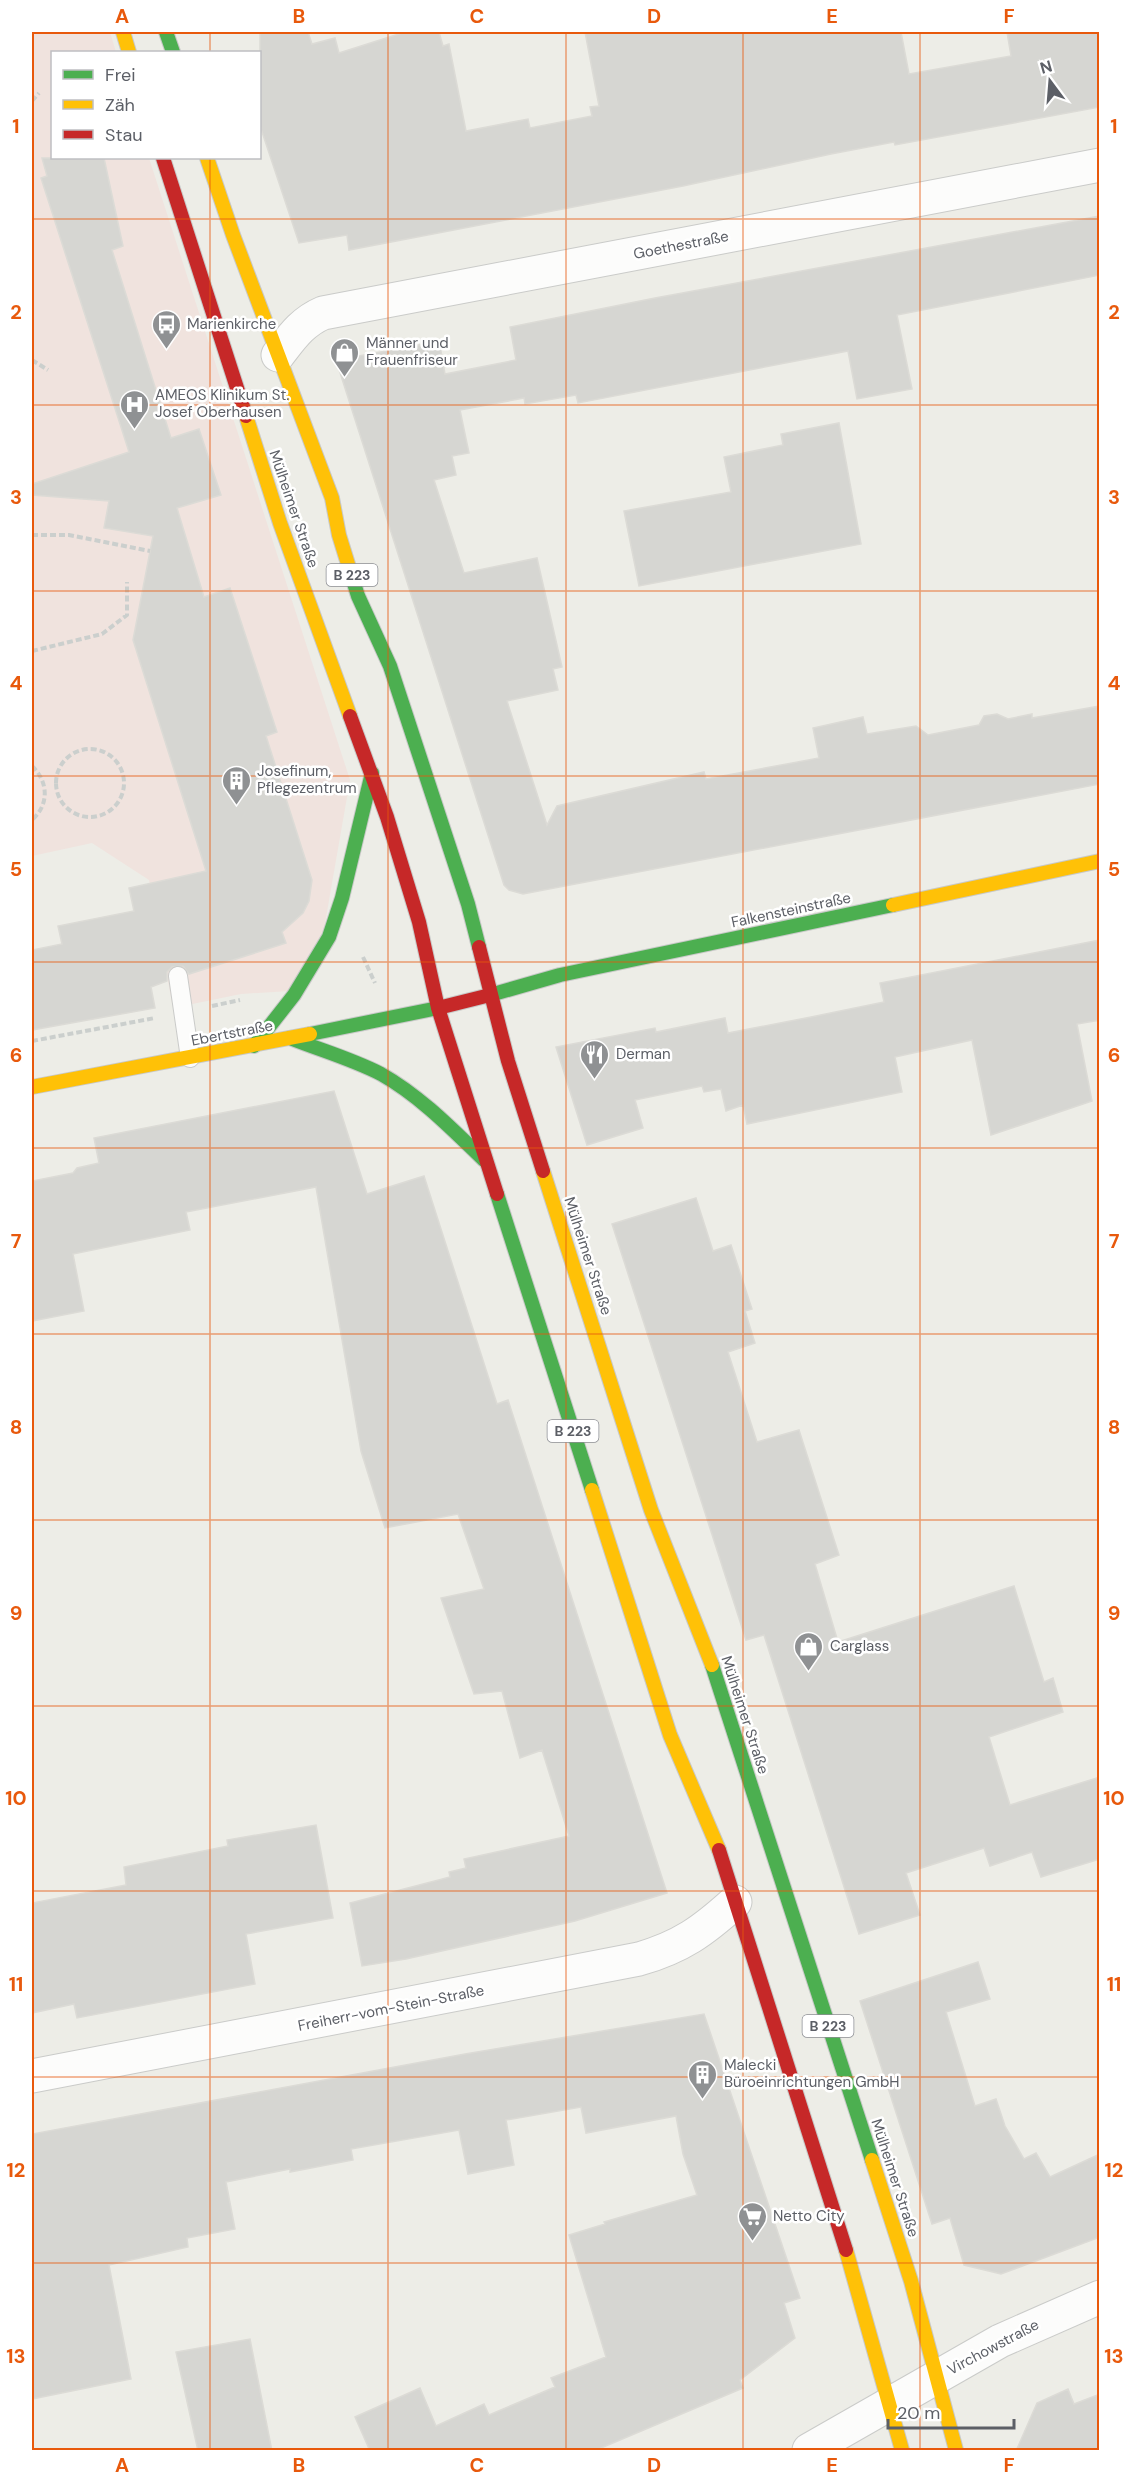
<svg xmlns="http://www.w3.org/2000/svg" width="1131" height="2482" viewBox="0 0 1131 2482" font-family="'DM Sans',sans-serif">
	<rect width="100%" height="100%" fill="#edede7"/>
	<path fill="#f0e3de" d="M 32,32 L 110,32 L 116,52 L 52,52 L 52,158 L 149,158 L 350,780 L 324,929 L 290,991 L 241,994 L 173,1008 L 149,880 L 92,843 L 32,856 Z"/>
	<path fill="#d6d6d2" stroke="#dcdbd6" stroke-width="1.5" d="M 260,32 L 308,32 L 312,44 L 335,38 L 339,53 L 405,32 L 439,32 L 443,46 L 449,44 L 466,131 L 528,119 L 530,128 L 592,116 L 590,107 L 599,106 L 585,32 L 901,32 L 909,74 L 1011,56 L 1007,32 L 1100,32 L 1100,107 L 895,145 L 894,142 L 831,154 L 683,186 L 349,250 L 347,235 L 299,243 L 260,126 Z
		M 42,158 L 104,158 L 123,246 L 112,250 L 171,438 L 199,429 L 221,495 L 177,508 L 204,597 L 230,588 L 277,732 L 266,736 L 312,880 L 309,901 L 303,913 L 282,932 L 286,943 L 189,974 L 183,966 L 172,967 L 167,972 L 167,981 L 151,987 L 155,1008 L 32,1030 L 32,950 L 62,944 L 58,926 L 134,911 L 129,888 L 206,871 L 133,640 L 153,536 L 104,528 L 109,501 L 32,495 L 32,484 L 129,452 L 41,178 L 47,176 Z
		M 1100,216 L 1100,275 L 897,315 L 912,389 L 857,399 L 848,351 L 578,403 L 576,395 L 525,404 L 524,398 L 460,410 L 469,453 L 452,456 L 456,475 L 434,480 L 464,573 L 537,558 L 562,667 L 553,669 L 558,690 L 507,701 L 547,825 L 557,806 L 704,772 L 706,779 L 819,758 L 813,728 L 863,717 L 867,734 L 916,726 L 928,735 L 979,725 L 984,716 L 997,714 L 1008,719 L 1032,714 L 1032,718 L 1100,706 L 1100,784 L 523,894 L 509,890 L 504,885 L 336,360 L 424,344 L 425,349 L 440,346 L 445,374 L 516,360 L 510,327 L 655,298 Z
		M 839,423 L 861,544 L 639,586 L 624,511 L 731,492 L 724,457 L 783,445 L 781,434 Z
		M 1100,940 L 1100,1020 L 1077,1024 L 1092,1101 L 991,1135 L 972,1040 L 895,1057 L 902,1092 L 747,1124 L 743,1105 L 726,1111 L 721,1089 L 704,1092 L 702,1086 L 635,1100 L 643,1128 L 587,1145 L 556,1047 L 655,1028 L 656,1032 L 725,1018 L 728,1033 L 811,1017 L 884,1002 L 880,983 Z
		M 334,1091 L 367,1194 L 424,1176 L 497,1404 L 508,1400 L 667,1893 L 575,1921 L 406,1959 L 362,1966 L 350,1903 L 450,1877 L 449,1872 L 466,1868 L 464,1859 L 569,1836 L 542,1750 L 520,1758 L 502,1691 L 474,1694 L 441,1598 L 484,1589 L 458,1514 L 385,1528 L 361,1451 L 316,1187 L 186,1212 L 190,1230 L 73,1254 L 84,1311 L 32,1321 L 32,1181 L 73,1173 L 77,1168 L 99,1163 L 94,1138 Z
		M 696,1198 L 713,1251 L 731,1245 L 752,1309 L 745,1311 L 755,1343 L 728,1352 L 757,1442 L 799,1430 L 839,1555 L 815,1564 L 838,1642 L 1014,1586 L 1044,1682 L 1053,1678 L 1063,1712 L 989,1737 L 1010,1805 L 1100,1777 L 1100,1859 L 1041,1877 L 1032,1852 L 990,1866 L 984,1848 L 906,1873 L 920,1915 L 859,1934 L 764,1635 L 746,1640 L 612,1224 Z
		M 316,1825 L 333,1918 L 246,1934 L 255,1984 L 77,2018 L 74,2004 L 32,2013 L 32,1903 L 126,1885 L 124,1867 L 228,1846 L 227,1840 Z
		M 978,1962 L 990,1999 L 946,2012 L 975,2106 L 996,2099 L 1005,2126 L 1024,2159 L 1036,2153 L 1050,2177 L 1100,2154 L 1100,2237 L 1001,2274 L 964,2265 L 950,2218 L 932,2224 L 860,2001 Z
		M 704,2014 L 800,2298 L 784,2303 L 795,2338 L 740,2380 L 743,2388 L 594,2451 L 370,2451 L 355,2417 L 420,2388 L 436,2426 L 484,2404 L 489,2415 L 555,2387 L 551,2378 L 606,2357 L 569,2235 L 605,2224 L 604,2222 L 697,2195 L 683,2154 L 676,2116 L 586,2133 L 581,2107 L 506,2120 L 514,2165 L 468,2174 L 459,2130 L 351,2149 L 353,2160 L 290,2172 L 290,2169 L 226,2182 L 235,2229 L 187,2238 L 188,2247 L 109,2265 L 131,2379 L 32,2399 L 32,2134 L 465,2054 Z
		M 250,2339 L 272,2451 L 198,2451 L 176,2352 Z
		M 1068,2389 L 1074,2404 L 1100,2394 L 1100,2451 L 1016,2451 L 1037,2403 Z"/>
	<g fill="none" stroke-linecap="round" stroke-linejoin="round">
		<defs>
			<path id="lane" d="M 178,976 L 190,1058"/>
			<path id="street" d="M 278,355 C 292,337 302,322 323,313 L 1100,165
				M 32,2076 L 639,1959 C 681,1947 703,1931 735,1902
				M 809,2450 L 1000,2341 L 1100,2297"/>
			<path id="fast" d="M 166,32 L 173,52
				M 352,577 L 358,596 L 390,666 L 468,904 L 479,947
				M 490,995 L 560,975 L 893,905
				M 310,1034 L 438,1008
				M 290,1038 C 320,1050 352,1059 381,1074 C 420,1096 452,1129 484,1160
				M 254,1046 L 294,995 L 329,937 L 342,898 L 372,773
				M 497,1194 L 592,1490
				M 712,1665 L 872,2160"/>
			<path id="slow" d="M 123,32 L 129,52
				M 207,158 L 233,235 L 332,498 L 339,535 L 352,577
				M 246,416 L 280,523 L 350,716
				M 893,905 L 1100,861
				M 32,1087 L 310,1034
				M 543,1171 L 651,1510 L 712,1665
				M 592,1490 L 670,1735 L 719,1850
				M 872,2160 L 911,2281 L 956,2450
				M 846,2250 L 902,2450"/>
			<path id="jam" d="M 163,158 L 246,416
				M 350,716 L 387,817 L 419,922 L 438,1008 L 497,1194
				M 479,947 L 508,1061 L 543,1171
				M 438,1008 L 490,995
				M 719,1850 L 846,2250"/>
		</defs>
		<use href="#lane" stroke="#cacbc9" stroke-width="20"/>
		<use href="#street" stroke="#cacbc9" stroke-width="35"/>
		<use href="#fast" stroke="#c8c9c8" stroke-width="16"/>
		<use href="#slow" stroke="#c8c9c8" stroke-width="16"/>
		<use href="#jam" stroke="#c8c9c8" stroke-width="16"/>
		<path stroke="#cbcfcd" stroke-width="4" stroke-dasharray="6 3" stroke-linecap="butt" d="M 32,101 L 39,93
			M 32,360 L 48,370
			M 32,535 L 69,535 L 150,551
			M 32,651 L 102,634 L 127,615 L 127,582
			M56 783a34 34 0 1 1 68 0a34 34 0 1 1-68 0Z
			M 32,766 C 48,781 50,804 32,820
			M 363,957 L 375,983
			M 212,1006 L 240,1000
			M 32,1041 L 155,1018"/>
		<use href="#lane" stroke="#fcfcfb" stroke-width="18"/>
		<use href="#street" stroke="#fcfcfb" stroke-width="33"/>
		<use href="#fast" stroke="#4caf50" stroke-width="14"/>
		<use href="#slow" stroke="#ffc107" stroke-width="14"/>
		<use href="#jam" stroke="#c62828" stroke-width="14"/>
	</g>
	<path fill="none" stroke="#e8590c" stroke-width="1.5" stroke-opacity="0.55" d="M 210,32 L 210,52M 388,32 L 388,2450M 566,32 L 566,2450M 743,32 L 743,2450M 920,32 L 920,2450M 210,158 L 210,2450M 32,219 L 1100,219M 32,405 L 1100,405M 32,591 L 1100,591M 32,776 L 1100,776M 32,962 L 1100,962M 32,1148 L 1100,1148M 32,1334 L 1100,1334M 32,1520 L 1100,1520M 32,1706 L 1100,1706M 32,1891 L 1100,1891M 32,2077 L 1100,2077M 32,2263 L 1100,2263"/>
	<defs>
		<symbol id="bus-pin" viewBox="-11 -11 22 30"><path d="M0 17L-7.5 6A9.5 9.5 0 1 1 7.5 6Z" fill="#8f9193" stroke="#fff"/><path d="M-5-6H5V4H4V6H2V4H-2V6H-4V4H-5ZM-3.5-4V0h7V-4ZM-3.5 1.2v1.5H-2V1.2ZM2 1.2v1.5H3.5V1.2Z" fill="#fff"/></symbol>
		<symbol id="shop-pin" viewBox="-11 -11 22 30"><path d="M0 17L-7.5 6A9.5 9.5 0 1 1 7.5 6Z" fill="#8f9193" stroke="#fff"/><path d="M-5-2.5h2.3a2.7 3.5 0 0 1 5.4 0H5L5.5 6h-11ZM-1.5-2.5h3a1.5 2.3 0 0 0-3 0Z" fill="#fff"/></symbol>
		<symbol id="hospital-pin" viewBox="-11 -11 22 30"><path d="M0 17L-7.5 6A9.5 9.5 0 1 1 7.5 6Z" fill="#8f9193" stroke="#fff"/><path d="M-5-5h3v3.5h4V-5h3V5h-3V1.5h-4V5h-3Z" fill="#fff"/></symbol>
		<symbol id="building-pin" viewBox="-11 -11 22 30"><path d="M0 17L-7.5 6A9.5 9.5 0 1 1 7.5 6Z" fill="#8f9193" stroke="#fff"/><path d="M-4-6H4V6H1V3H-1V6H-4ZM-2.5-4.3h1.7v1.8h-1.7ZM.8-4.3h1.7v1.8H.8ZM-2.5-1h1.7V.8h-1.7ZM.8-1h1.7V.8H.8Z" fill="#fff"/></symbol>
		<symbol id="restaurant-pin" viewBox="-11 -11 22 30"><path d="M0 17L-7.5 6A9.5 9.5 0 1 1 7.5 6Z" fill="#8f9193" stroke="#fff"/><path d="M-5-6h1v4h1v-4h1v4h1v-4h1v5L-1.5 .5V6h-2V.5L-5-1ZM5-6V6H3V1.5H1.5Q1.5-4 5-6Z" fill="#fff"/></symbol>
		<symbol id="supermarket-pin" viewBox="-11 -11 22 30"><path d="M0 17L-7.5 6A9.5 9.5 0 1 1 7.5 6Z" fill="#8f9193" stroke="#fff"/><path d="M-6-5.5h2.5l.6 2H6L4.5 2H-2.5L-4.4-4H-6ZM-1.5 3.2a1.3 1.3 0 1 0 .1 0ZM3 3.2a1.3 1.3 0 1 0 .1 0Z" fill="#fff"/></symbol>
	</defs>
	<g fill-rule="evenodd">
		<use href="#bus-pin" x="150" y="308" width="33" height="45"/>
		<use href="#shop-pin" x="328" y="336" width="33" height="45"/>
		<use href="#hospital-pin" x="118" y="388" width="33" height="45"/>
		<use href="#building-pin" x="220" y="764" width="33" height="45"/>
		<use href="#restaurant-pin" x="578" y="1038" width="33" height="45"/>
		<use href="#shop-pin" x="792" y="1630" width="33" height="45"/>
		<use href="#building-pin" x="686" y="2058" width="33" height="45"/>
		<use href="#supermarket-pin" x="736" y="2200" width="33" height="45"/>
	</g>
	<g text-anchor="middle" stroke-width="5" stroke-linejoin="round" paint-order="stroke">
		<g fill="#fff" stroke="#8d8f94" stroke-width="1.5">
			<rect x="326.5" y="564" width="51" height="22" rx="4.5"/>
			<rect x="547.5" y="1420" width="51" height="22" rx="4.5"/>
			<rect x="802.5" y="2015" width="51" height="22" rx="4.5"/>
		</g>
		<g font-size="14" font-weight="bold" fill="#5c5f66">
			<text x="352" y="580">B 223</text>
			<text x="573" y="1436">B 223</text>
			<text x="828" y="2031">B 223</text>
		</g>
		<g font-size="15" fill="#5c5f66" stroke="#fff">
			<text transform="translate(681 245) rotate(-11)" y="5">Goethestraße</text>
			<text transform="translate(294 509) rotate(71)" y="5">Mülheimer Straße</text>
			<text transform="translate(791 910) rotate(-12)" y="5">Falkensteinstraße</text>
			<text transform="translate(232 1033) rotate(-11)" y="5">Ebertstraße</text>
			<text transform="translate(588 1256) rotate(72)" y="5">Mülheimer Straße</text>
			<text transform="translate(745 1715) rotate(72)" y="5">Mülheimer Straße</text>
			<text transform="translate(391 2008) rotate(-11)" y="5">Freiherr-vom-Stein-Straße</text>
			<text transform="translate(895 2178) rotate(72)" y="5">Mülheimer Straße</text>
			<text transform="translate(993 2347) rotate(-28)" y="5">Virchowstraße</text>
		</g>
		<g font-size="15" fill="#5c5f66" stroke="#fff" text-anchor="start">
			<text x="187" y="329">Marienkirche</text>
			<text x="366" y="348">Männer und<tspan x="366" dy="17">Frauenfriseur</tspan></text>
			<text x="155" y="400">AMEOS Klinikum St.<tspan x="155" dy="17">Josef Oberhausen</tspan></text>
			<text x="257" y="776">Josefinum,<tspan x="257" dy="17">Pflegezentrum</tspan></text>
			<text x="616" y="1059">Derman</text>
			<text x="830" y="1651">Carglass</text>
			<text x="724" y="2070">Malecki<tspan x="724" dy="17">Büroeinrichtungen GmbH</tspan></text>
			<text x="773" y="2221">Netto City</text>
		</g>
	</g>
	<rect width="1131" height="2482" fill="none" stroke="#ffffff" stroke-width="66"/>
	<rect x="51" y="51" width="210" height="108" fill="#ffffff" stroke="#bebfc2" stroke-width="1.5"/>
	<rect x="63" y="70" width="30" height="9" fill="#4caf50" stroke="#bebfc2" stroke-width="1.5"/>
	<text x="105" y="81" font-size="18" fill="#5c5f66">Frei</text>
	<rect x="63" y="100" width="30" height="9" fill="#ffc107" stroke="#bebfc2" stroke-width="1.5"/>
	<text x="105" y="111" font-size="18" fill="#5c5f66">Zäh</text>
	<rect x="63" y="130" width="30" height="9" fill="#c62828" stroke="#bebfc2" stroke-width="1.5"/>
	<text x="105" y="141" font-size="18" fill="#5c5f66">Stau</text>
	<g transform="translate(1050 81) rotate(344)" stroke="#ffffff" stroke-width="4.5" paint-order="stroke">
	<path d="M0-4.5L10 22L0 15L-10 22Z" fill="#5c5f66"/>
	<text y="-9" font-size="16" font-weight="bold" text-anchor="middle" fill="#5c5f66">N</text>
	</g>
	<path d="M888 2419v9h126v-9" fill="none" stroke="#5c5f66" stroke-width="3"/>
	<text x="897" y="2419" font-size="18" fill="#5c5f66" stroke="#ffffff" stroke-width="4.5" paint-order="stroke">20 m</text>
	<rect x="33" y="33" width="1065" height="2416" fill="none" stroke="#e8590c" stroke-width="2"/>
	<g font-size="20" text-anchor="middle" font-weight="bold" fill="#e8590c">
		<text x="122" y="23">A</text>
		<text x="299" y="23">B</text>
		<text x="477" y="23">C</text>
		<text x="654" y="23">D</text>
		<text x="832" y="23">E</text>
		<text x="1009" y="23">F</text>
		<text x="16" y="133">1</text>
		<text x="1114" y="133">1</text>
		<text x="16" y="319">2</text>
		<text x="1114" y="319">2</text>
		<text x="16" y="504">3</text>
		<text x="1114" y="504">3</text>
		<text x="16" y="690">4</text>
		<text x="1114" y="690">4</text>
		<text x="16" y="876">5</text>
		<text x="1114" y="876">5</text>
		<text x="16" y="1062">6</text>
		<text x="1114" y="1062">6</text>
		<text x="16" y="1248">7</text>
		<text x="1114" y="1248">7</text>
		<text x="16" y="1434">8</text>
		<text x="1114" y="1434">8</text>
		<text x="16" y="1620">9</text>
		<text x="1114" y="1620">9</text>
		<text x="16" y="1805">10</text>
		<text x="1114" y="1805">10</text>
		<text x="16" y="1991">11</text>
		<text x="1114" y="1991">11</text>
		<text x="16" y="2177">12</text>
		<text x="1114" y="2177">12</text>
		<text x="16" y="2363">13</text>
		<text x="1114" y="2363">13</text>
		<text x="122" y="2472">A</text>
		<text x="299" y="2472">B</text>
		<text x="477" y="2472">C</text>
		<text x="654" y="2472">D</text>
		<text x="832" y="2472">E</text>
		<text x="1009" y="2472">F</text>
	</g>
</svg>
